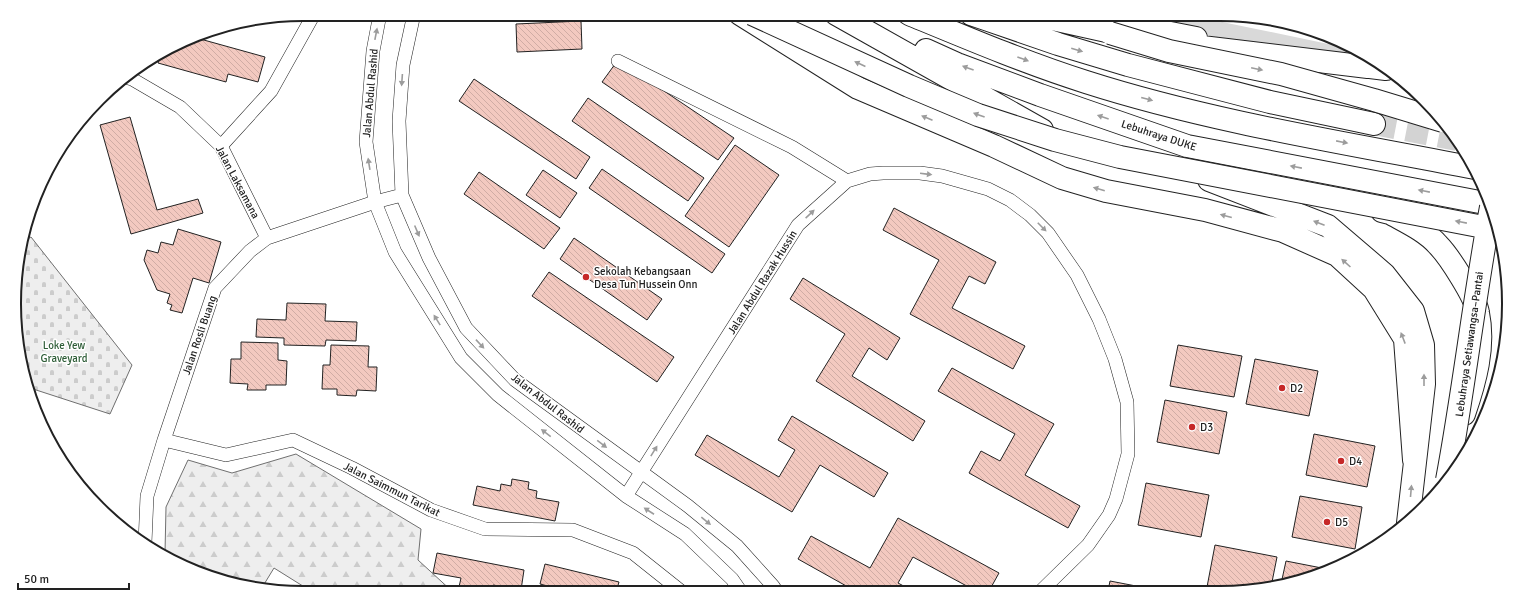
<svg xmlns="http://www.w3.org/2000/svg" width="1523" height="607" viewBox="0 0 1523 607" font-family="Signika,sans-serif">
	<defs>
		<pattern id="forest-firs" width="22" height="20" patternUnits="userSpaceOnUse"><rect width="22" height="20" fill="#eee"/><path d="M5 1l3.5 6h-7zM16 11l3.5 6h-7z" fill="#ccc"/></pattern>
		<pattern id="cemetery-stones" width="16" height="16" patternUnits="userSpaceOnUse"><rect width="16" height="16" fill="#eee"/><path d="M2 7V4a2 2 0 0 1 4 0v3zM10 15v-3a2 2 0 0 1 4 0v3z" fill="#ccc"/></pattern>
		<pattern id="building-back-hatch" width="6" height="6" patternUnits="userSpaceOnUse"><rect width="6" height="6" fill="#f3c9c0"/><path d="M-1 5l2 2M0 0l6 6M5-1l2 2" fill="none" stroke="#d0aca5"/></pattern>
	</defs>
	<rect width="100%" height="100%" fill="#fff"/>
	<path fill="url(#forest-firs)" stroke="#6f6f6f" d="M 296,454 L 421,529 L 418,560 L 454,593 L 314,593 L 274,568 L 263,586 L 211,578 L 165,553 L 166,507 L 188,460 L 232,473 Z"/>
	<path fill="url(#cemetery-stones)" stroke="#6f6f6f" d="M 31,237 L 132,365 L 110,414 L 30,388 L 20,360 L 17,265 L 22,241 Z"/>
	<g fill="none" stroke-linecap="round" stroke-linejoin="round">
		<path stroke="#d9d9d9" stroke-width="16" d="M 1144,14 L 1328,52 L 1367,55"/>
	</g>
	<path fill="url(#building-back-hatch)" stroke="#222" d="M 581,21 L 582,49 L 517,52 L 516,24 Z
		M 193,37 L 265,57 L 258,82 L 228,74 L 226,82 L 158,63 L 161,55 L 157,54 Z
		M 618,60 L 734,138 L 718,160 L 602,82 Z
		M 474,79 L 590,157 L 576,179 L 459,101 Z
		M 588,98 L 704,178 L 688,201 L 572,121 Z
		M 130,117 L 157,210 L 198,199 L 203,213 L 131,234 L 100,125 Z
		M 735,145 L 779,175 L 729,247 L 685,216 Z
		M 602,169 L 725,254 L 712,273 L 589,188 Z
		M 543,170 L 577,193 L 560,218 L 526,195 Z
		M 479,172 L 560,228 L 544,249 L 464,194 Z
		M 894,208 L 996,262 L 985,284 L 969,276 L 952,308 L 1025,346 L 1013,369 L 910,314 L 939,260 L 883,230 Z
		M 178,229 L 221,242 L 209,283 L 193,278 L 182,313 L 170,310 L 172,305 L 167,303 L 170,294 L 157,290 L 144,260 L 147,250 L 158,253 L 161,242 L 173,245 Z
		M 574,238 L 662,299 L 647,320 L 560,259 Z
		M 549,272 L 674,357 L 657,382 L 532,296 Z
		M 803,278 L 900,338 L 887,360 L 869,348 L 852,376 L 925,421 L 913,441 L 816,381 L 845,334 L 790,299 Z
		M 287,303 L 326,304 L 325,321 L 357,322 L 356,341 L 326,340 L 325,346 L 284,345 L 284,338 L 256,337 L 257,319 L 286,320 Z
		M 241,342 L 278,343 L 278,360 L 287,361 L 286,385 L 266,385 L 266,390 L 247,390 L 248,384 L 230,383 L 231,359 L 241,359 Z
		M 331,345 L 369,346 L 368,367 L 377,367 L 376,391 L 357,390 L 356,396 L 337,395 L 337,389 L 322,389 L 323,365 L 330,365 Z
		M 1178,345 L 1242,356 L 1234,397 L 1170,386 Z
		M 1255,359 L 1318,371 L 1309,416 L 1246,404 Z
		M 952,368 L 1054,424 L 1025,475 L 1080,506 L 1068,528 L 969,473 L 981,451 L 1000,461 L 1015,434 L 938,391 Z
		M 1165,400 L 1227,412 L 1219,454 L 1157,442 Z
		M 792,416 L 888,473 L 874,497 L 820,465 L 792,512 L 695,455 L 707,435 L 779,477 L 795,450 L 778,440 Z
		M 1314,434 L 1375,446 L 1367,487 L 1306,475 Z
		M 512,479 L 529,482 L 528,489 L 537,491 L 536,498 L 559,502 L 555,521 L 473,505 L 477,486 L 500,491 L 501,484 L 511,486 Z
		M 1146,483 L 1209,495 L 1201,537 L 1138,525 Z
		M 1300,496 L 1362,507 L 1355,549 L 1292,537 Z
		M 898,518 L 999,573 L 989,591 L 976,591 L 913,557 L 898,583 L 913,591 L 857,592 L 798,559 L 811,536 L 870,568 Z
		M 1215,545 L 1277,557 L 1271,587 L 1258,590 L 1223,591 L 1207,587 Z
		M 437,553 L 524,570 L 521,590 L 493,585 L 492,593 L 464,593 L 465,588 L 459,587 L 461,578 L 433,573 Z
		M 1286,561 L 1332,570 L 1281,584 Z
		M 545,564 L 619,582 L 616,592 L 558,592 L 559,589 L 540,584 Z
		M 1110,581 L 1162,591 L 1108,591 Z"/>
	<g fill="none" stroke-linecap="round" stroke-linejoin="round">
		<path stroke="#d3d3d3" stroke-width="22" stroke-dasharray="22 11" stroke-linecap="butt" d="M 1374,124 L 1457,140"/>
		<defs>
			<path id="street" d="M 380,14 L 373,51 L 366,142 L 375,202 L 395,252 L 461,358 L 498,395 L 626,496 L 685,534 L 732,579 L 741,592
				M 414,14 L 403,65 L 399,121 L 402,195 L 429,258 L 466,328 L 515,380 L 688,506 L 737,546 L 773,586 L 777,592
				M 618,61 L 792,147 L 847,181
				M 125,77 L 132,79 L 180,107 L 221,146 L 267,238
				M 221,146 L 271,91 L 314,14
				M 164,440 L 226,455 L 293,440 L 352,468 L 431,510 L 485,529 L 573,530 L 633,553 L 682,592
				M 626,496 L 798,225 L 847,181 L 870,174 L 883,173 L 920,173 L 942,176 L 988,189 L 1010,200 L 1030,215 L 1048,233 L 1077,275 L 1099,319 L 1115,359 L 1127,402 L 1128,454 L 1116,499 L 1109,515 L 1088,545 L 1041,591
				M 145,543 L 147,496 L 164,440 L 215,288 L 250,251 L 267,238 L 375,202 L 402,195"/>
			<path id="highway" d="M 740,14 L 858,88 L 994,146 L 1062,178 L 1106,191 L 1205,210 L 1283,231 L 1337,255 L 1374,289 L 1405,339 L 1414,460
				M 836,14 L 1042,130
				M 909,14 C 967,38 1026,63 1086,82 C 1211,122 1346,143 1475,168
				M 971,14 L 1058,44 L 1128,65 L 1270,102 L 1374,124
				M 1030,14 L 1129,36
				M 1114,22 L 1196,38
				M 1177,44 L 1368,67
				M 926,50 L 957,64 L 1040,95 L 1187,146 L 1490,204
				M 1354,65 L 1386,69
				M 1209,180 L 1328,226 L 1384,274 L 1413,311 L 1423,345 L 1424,384 L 1408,523
				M 1382,211 L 1390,213 C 1406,222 1426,231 1438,245 C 1449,256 1476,298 1478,313 C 1485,347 1475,382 1464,414"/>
		</defs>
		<use href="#street" stroke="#222" stroke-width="14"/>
		<use href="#highway" stroke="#222" stroke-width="24"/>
		<use href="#street" stroke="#fff" stroke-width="13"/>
		<use href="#highway" stroke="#fff" stroke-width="22"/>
		<defs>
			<path id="highway-bridge" d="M 752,14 L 909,86 L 978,115 L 1055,140 L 1120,157 L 1499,230
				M 1110,33 L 1169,51 L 1281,74 L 1374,100 L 1443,121
				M 1447,480 C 1464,389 1474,298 1491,207"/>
		</defs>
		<use href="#highway-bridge" stroke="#222" stroke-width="24" stroke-linecap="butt"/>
		<use href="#highway-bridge" stroke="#fff" stroke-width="22"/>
	</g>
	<defs><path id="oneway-solid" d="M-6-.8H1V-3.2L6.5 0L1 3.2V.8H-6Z"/></defs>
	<g fill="#9c9c9c">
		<use href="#oneway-solid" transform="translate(376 34) rotate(-79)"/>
		<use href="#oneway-solid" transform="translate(1077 50) rotate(16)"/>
		<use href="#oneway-solid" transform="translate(1023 59) rotate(20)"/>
		<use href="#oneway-solid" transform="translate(860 64) rotate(-155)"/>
		<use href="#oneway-solid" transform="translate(968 68) rotate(-160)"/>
		<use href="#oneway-solid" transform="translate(1257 69) rotate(12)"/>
		<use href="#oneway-solid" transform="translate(402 80) rotate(94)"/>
		<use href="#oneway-solid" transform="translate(1147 99) rotate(15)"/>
		<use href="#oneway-solid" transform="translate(979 115) rotate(-160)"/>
		<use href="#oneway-solid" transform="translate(1103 117) rotate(-161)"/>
		<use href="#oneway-solid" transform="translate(927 118) rotate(-157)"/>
		<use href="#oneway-solid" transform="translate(1342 142) rotate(11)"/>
		<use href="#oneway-solid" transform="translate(369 164) rotate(-99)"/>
		<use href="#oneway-solid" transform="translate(1296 167) rotate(-169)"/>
		<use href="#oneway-solid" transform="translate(926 174) rotate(7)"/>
		<use href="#oneway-solid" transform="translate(1099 189) rotate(-164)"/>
		<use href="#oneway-solid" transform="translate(1424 191) rotate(-169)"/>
		<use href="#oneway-solid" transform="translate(810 214) rotate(-43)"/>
		<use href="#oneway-solid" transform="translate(1226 216) rotate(-165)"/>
		<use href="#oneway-solid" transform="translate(1461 222) rotate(-169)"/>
		<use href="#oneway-solid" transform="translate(1319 223) rotate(-159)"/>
		<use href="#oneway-solid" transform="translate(1042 227) rotate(45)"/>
		<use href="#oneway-solid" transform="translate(417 231) rotate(67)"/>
		<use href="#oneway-solid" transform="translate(1346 263) rotate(-138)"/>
		<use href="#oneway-solid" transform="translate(437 320) rotate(-122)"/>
		<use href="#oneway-solid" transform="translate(1403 338) rotate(-111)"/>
		<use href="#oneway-solid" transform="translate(480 344) rotate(47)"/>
		<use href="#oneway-solid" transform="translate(1424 380) rotate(-90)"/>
		<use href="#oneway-solid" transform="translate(546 433) rotate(-142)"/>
		<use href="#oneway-solid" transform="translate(602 444) rotate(37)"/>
		<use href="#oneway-solid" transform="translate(654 451) rotate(-58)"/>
		<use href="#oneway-solid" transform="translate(1411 491) rotate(-85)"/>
		<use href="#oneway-solid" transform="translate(649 511) rotate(-147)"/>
		<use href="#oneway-solid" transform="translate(706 521) rotate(39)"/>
	</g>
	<g fill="#c62828" stroke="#fff" stroke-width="1.5">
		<circle cx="586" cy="277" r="4"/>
		<circle cx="1282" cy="388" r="4"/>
		<circle cx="1192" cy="427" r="4"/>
		<circle cx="1341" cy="461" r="4"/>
		<circle cx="1327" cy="522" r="4"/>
	</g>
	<g text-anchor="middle" stroke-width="3" stroke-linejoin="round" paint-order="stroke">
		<g font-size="11" fill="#222" stroke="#fff">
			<text transform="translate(370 93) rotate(-85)" y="4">Jalan Abdul Rashid</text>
			<text transform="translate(1159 135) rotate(18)" y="4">Lebuhraya DUKE</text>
			<text transform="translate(238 182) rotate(62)" y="4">Jalan Laksamana</text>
			<text transform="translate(762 282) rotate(-58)" y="4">Jalan Abdul Razak Hussin</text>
			<text transform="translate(199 335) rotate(-71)" y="4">Jalan Rosli Buang</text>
			<text transform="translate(1469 344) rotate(-82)" y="4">Lebuhraya Setiawangsa–Pantai</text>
			<text transform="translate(548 403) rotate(38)" y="4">Jalan Abdul Rashid</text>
			<text transform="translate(392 489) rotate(27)" y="4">Jalan Saimmun Tarikat</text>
		</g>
		<g font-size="11" fill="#222" stroke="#fff" text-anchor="start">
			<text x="594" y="275">Sekolah Kebangsaan<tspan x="594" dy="13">Desa Tun Hussein Onn</tspan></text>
			<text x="1290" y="392">D2</text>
			<text x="1200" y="431">D3</text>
			<text x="1349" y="465">D4</text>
			<text x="1335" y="526">D5</text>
		</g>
		<g font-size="11" fill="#2f5e38" stroke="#fff">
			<text x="64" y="349">Loke Yew<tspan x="64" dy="13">Graveyard</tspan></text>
		</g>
	</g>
	<path d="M0 0H1523V607H0ZM303 21H1220A282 282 0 0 1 1502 303V304A282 282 0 0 1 1220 586H303A282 282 0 0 1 21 304V303A282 282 0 0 1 303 21Z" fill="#fff" fill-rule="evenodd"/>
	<path fill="none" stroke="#222" stroke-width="2" d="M303 21H1220A282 282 0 0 1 1502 303V304A282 282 0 0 1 1220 586H303A282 282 0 0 1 21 304V303A282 282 0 0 1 303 21Z"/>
	<path d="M18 583v6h111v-6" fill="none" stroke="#222222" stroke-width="2"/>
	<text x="24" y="583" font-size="12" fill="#222222" stroke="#ffffff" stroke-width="3" paint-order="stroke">50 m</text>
</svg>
